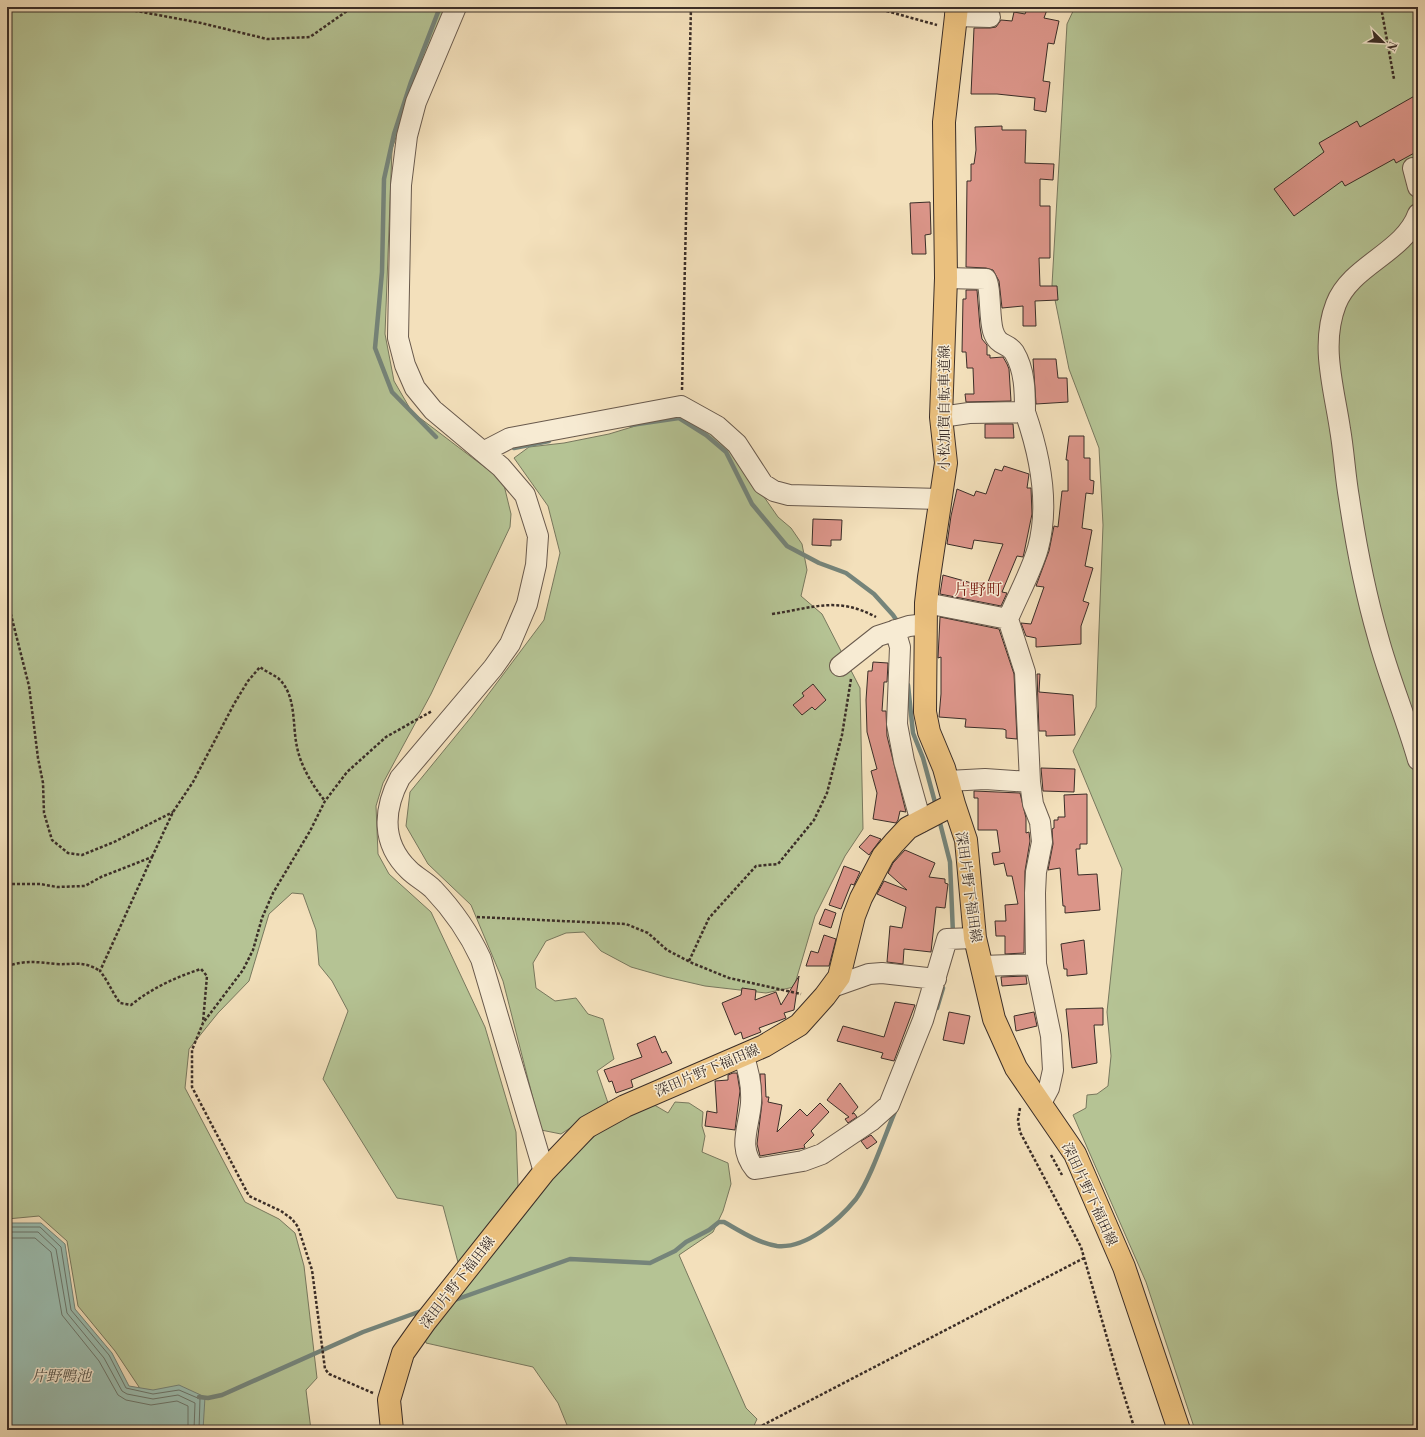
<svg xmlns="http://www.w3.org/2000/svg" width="1425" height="1437" viewBox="0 0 1425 1437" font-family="'Libre Bodoni','Noto Serif JP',serif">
	<rect width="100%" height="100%" fill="#f3e0bb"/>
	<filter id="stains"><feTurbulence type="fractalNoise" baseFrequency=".005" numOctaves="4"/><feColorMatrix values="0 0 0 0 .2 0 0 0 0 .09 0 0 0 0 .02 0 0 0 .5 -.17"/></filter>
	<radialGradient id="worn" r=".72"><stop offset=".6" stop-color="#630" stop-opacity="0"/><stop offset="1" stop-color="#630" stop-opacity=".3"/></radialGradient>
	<path fill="#b5c394" stroke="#78785e" d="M 7,7 L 446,7 L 416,78 L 392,149 L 385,334 L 394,381 L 412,412 L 503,481 L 511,514 L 510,527 L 431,694 L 383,783 L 376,806 L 378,854 L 389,874 L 431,912 L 485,1027 L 516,1132 L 518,1186 L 459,1266 L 443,1206 L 397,1198 L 323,1079 L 348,1011 L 332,981 L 319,965 L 316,930 L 303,894 L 292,893 L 269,914 L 249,981 L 218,1013 L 189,1049 L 185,1088 L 245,1202 L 279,1219 L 295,1233 L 304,1266 L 317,1378 L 306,1390 L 311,1430 L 190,1430 L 147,1399 L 115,1351 L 78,1306 L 67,1241 L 39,1216 L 7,1219 Z
		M 1075,7 L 1418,7 L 1418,1430 L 1195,1430 L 1146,1282 L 1073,1115 L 1086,1108 L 1087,1095 L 1097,1094 L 1108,1086 L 1111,1056 L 1107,1012 L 1122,869 L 1073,751 L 1096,707 L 1103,525 L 1099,448 L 1069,369 L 1052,285 L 1067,24 Z
		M 665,417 L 686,418 L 710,431 L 730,448 L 778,517 L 791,528 L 802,544 L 807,570 L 801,596 L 822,614 L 860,688 L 863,829 L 845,856 L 815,916 L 794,987 L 766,993 L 705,986 L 666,977 L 631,967 L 601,951 L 584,932 L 566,933 L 546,941 L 533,963 L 536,988 L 555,1001 L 576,998 L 588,1014 L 603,1019 L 614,1059 L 597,1071 L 608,1103 L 561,1134 L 541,1130 L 503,981 L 471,905 L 428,864 L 406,826 L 410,792 L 472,716 L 544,620 L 560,553 L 548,506 L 514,458 L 529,447 L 564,443 L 609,434 Z
		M 675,1102 L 689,1103 L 703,1112 L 702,1126 L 705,1136 L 702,1152 L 728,1163 L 731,1184 L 723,1211 L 713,1232 L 679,1255 L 746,1408 L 757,1419 L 752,1430 L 569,1430 L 558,1403 L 533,1367 L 426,1343 L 425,1337 L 565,1162 L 613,1120 L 651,1103 L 668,1113 Z"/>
	<path fill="#9bbdb0" stroke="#75847a" d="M 7,1223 L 41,1223 L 65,1244 L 75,1309 L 112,1353 L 129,1386 L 153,1390 L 179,1385 L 205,1397 L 203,1430 L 7,1430 Z"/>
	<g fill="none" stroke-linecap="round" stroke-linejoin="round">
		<path stroke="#6b766c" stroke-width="1" d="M 7,1227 L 40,1227 L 61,1247 L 71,1310 L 109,1355 L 126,1388 L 153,1394 L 179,1390 L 200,1399 L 199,1430
			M 7,1232 L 38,1232 L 56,1249 L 67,1313 L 104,1358 L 122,1391 L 127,1394 L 153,1399 L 178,1395 L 195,1403 L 194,1430
			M 7,1238 L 35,1238 L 51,1252 L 62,1315 L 99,1361 L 118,1395 L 126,1400 L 151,1405 L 177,1401 L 188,1406 L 188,1430"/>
		<path stroke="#75847a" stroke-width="4.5" d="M 631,425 L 679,418 L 706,435 L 726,452 L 752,504 L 787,546 L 819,563 L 846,573 L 874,594 L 893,615 L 899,624
			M 436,437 L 392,392 L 375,348 L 382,272 L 384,179 L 394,134 L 411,82 L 440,7
			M 514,448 L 549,441
			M 908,685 L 913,733 L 923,758 L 936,806
			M 939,819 L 950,862 L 953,934
			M 937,1008 L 943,988
			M 452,1301 L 570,1259 L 650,1263 L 675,1251 L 686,1242 L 709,1230 L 719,1222 L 724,1222 C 740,1231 758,1243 777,1246 C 806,1249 839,1220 856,1199 C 871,1178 885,1135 896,1109
			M 199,1397 L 208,1398 L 222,1395 L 363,1332 L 424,1310"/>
	</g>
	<path fill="#db9589" stroke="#3b2e28" d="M 1028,7 L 1048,7 L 1044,18 L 1059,21 L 1054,44 L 1048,43 L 1043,81 L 1050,82 L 1046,112 L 1034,110 L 1035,98 L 997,94 L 971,94 L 974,28 L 990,28 L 996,27 L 1001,20 L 1012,21 L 1014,12 L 1025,14 Z
		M 1418,94 L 1418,151 L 1396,163 L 1394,159 L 1345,186 L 1342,181 L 1294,216 L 1274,189 L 1324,152 L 1319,143 L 1357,121 L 1360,127 Z
		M 1002,126 L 1002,130 L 1026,130 L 1025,163 L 1054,164 L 1053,180 L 1040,179 L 1040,206 L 1050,206 L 1050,258 L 1039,258 L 1040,286 L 1057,286 L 1058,300 L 1035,301 L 1036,326 L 1023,326 L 1023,306 L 1002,308 L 999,281 L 993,270 L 986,268 L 966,267 L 967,181 L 971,181 L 971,164 L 974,164 L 976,150 L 975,127 Z
		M 930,202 L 931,234 L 925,235 L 926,254 L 912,254 L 910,203 Z
		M 966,290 L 977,290 L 980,327 L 982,339 L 987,345 L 987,355 L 990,355 L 990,358 L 1003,357 L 1007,364 L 1009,369 L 1011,401 L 966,402 L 965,394 L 974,394 L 973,368 L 967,368 L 966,352 L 962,352 L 963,299 L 966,299 Z
		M 1033,359 L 1056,359 L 1058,378 L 1067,378 L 1068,402 L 1036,404 Z
		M 985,424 L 1013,424 L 1014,438 L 985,438 Z
		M 1069,436 L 1084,436 L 1084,458 L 1090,458 L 1090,480 L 1094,481 L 1093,494 L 1086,493 L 1082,528 L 1092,530 L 1085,566 L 1093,568 L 1083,601 L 1089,603 L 1081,626 L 1081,644 L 1036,647 L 1036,638 L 1026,636 L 1021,623 L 1031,624 L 1044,587 L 1036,586 L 1049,551 L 1054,526 L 1058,527 L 1062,491 L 1068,491 L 1068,460 L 1066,460 Z
		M 1004,466 L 1029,474 L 1027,488 L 1031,488 L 1032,514 L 1024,553 L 1023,557 L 1017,556 L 1002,592 L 1007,593 L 1001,606 L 940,594 L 943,575 L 986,587 L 1003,544 L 974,540 L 972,549 L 947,544 L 951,516 L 957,489 L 974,496 L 976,491 L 986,494 L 995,469 L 1002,471 Z
		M 813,519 L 842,520 L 841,540 L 831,540 L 831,546 L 812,545 Z
		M 940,617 L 999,629 L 1014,674 L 1017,739 L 1006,738 L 1006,730 L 1003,729 L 965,727 L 966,719 L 939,717 L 941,694 L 941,657 L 938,658 Z
		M 873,662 L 888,663 L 887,682 L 884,682 L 882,711 L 886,711 L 887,736 L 906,812 L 900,811 L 898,820 L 896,823 L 873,819 L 877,793 L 871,771 L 877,769 L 867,732 L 866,700 L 868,671 L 872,671 Z
		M 1037,674 L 1040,674 L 1039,692 L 1073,695 L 1075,735 L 1046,736 L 1046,731 L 1039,731 Z
		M 813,684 L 826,700 L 815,710 L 812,707 L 802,715 L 793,705 L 804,696 L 802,693 Z
		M 1041,768 L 1075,769 L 1074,792 L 1043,791 Z
		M 974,791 L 1020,793 L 1026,818 L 1026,833 L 1029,832 L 1030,841 L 1025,871 L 1024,953 L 1005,954 L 1005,936 L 996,936 L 995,921 L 1006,921 L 1005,905 L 1018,904 L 1012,876 L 1007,876 L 1004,863 L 994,865 L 992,853 L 1000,852 L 997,830 L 978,830 L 978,798 L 974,798 Z
		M 1087,794 L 1087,844 L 1080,844 L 1080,849 L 1076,849 L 1078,875 L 1097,874 L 1100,910 L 1065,913 L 1065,906 L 1063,906 L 1060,868 L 1048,870 L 1053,844 L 1052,829 L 1054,828 L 1054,820 L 1058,820 L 1058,817 L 1065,817 L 1064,795 Z
		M 870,835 L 881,839 L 869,855 L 859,847 Z
		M 905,850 L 935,863 L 929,877 L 945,879 L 945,883 L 948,884 L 945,908 L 936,907 L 931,952 L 904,949 L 903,964 L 887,962 L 890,926 L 902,928 L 906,907 L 877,894 L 884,881 L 907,890 L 888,873 L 893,863 Z
		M 844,866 L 860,872 L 854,885 L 851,884 L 841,909 L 829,905 Z
		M 825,909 L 836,913 L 831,928 L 819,924 Z
		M 824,935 L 836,939 L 829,966 L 806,966 L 811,951 L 818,953 Z
		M 1084,940 L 1087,974 L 1067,976 L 1067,969 L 1064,969 L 1061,944 Z
		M 799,976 L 794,1010 L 784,1013 L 786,1018 L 759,1028 L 761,1032 L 743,1039 L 741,1032 L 735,1035 L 722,1003 L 741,995 L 742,988 L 756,990 L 755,1000 L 776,992 L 781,1005 Z
		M 1026,976 L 1027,984 L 1002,986 L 1001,977 Z
		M 895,1002 L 915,1005 L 894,1061 L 881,1058 L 883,1053 L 837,1041 L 843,1026 L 884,1037 Z
		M 1103,1008 L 1103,1025 L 1094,1025 L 1097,1063 L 1072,1068 L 1066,1009 Z
		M 949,1012 L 970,1016 L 964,1044 L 943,1040 Z
		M 1034,1012 L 1037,1026 L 1016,1031 L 1014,1016 Z
		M 655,1036 L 662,1053 L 666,1051 L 672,1063 L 631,1080 L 633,1087 L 616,1093 L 612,1081 L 609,1082 L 604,1070 L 642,1057 L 637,1044 Z
		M 733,1073 L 737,1073 L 740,1091 L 735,1130 L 705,1126 L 707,1111 L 717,1113 L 715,1081 L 728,1080 L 728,1075 Z
		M 760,1074 L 765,1074 L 766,1097 L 769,1097 L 768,1102 L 782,1105 L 777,1132 L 800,1109 L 807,1116 L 820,1103 L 829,1112 L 811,1131 L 814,1135 L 804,1145 L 805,1148 L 760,1156 L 757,1144 L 762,1103 Z
		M 840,1083 L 858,1107 L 852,1114 L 854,1113 L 857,1117 L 848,1123 L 845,1119 L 849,1117 L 827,1100 Z
		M 871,1135 L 877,1142 L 867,1149 L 861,1141 Z"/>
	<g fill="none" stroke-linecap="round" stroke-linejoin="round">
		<defs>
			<path id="minor" d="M 456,7 L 416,102 L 407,136 L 401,185 L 398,338 L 405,365 L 415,388 L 433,410 L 501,467 L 525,495 L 538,536 L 536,565 L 527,604 L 510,644 L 493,668 L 400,778 C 383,810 381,843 409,870 C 416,877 426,882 433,889 C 453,910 469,933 481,959 L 544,1172
				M 955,16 L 990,17
				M 1413,168 L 1418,187
				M 1418,214 C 1404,253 1351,265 1336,304 C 1320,345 1334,388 1340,429 C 1344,452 1345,475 1349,498 C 1356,545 1365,592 1378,637 C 1389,678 1406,718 1418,760
				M 946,278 L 986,279 C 991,287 989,318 993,331 C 998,347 1007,342 1014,352 C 1025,370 1025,392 1025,412
				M 941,417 L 969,413 L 1025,412 C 1040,455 1050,504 1038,548 C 1032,570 1017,597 1008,619 L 1025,672 L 1030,782 L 1033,804 L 1040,822 L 1042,842 L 1036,872 L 1035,893 L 1036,964 L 1051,1036 L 1053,1070 L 1049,1088 L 1041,1103
				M 483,452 L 510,438 L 681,406 L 717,426 L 737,444 L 763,484 L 774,491 L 789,495 L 940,499
				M 926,603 L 1008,619
				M 895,630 L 900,647 L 897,724 L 904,761 L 921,822
				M 840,666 L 878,636 L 909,626 L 926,624
				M 948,781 L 985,779 L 1030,782
				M 982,966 L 1036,964
				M 832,987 L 869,974 L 882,973 L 936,979
				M 743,1055 C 749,1071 752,1086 751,1103 C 749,1128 737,1147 755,1169 L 803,1161 L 822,1154 L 871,1121 L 889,1105 L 923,1020 L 947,939 L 975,938"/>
			<path id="major" d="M 954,804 L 944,768 L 929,732 L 925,712 L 926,603 L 929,577 L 946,463 L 941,417 L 946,278 L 944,122 L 957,7
				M 392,1430 L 389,1400 L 403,1353 L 425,1322 L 544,1172 L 587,1127 L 625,1106 L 764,1046 L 799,1025 L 825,996 L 839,977 L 854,916 L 861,898 L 883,856 L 894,843 L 908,828 L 954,804 L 966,840 L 975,938 L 994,1019 L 1016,1068 L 1075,1154 L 1124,1267 L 1179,1430"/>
		</defs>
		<use href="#minor" stroke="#695a4d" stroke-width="22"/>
		<use href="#major" stroke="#3b2e28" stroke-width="24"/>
		<path stroke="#3b2e28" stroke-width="2.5" stroke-dasharray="3 2" stroke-linecap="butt" d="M 115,7 L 201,23 L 267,39 L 310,37 L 347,11 L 350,7
			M 872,7 L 937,25
			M 1381,7 L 1394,79
			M 682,390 L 691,7
			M 7,599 L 29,686 L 38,758 L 43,783 L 44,813 L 52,840 L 68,853 L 82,855 L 114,842 L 173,812
			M 772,614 C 813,608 837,596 876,617
			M 152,857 L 173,812 L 193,782 L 234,704 L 248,681 L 260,667 C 265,671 272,674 278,678 C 297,695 292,725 297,747 C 301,767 313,786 325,801
			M 7,884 L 40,884 L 57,887 L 85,886 L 101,877 L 152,857 L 100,971 C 108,981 112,992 120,1003 L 131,1005 C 152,988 176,977 201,969 L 207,976 L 203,1022
			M 477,917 L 626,924 L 648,933 L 667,950 L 692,963 L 729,978 L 801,994
			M 689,961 L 709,918 L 756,866 L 778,864 L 814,820 L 827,793 L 842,735 L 851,679
			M 7,966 C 28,960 35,962 56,964 C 74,965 83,960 100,971
			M 1020,1108 L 1018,1120 L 1020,1132 L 1081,1247 L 1118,1376 L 1135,1430
			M 1051,1155 L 1062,1175
			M 373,1393 L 329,1374 L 325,1369 L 312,1270 L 298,1227 L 292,1219 L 281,1211 L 249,1196 L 192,1087 L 192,1050 L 203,1023 L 243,970 L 253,950 L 262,918 L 273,893 L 310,831 L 325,801 L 347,772 L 386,737 L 432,711
			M 760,1430 L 763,1425 L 1084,1258"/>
		<use href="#minor" stroke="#f7ebd3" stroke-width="20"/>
		<use href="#major" stroke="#eac07e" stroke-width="22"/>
	</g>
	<g text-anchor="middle" stroke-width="3" stroke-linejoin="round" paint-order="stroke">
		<g font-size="14" fill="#3b2e28" stroke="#f7ebd3">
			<text transform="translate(944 408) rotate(-90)" y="5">小松加賀自転車道線</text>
			<text transform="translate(969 887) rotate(82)" y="5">深田片野下福田線</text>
			<text transform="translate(707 1070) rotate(-23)" y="5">深田片野下福田線</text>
			<text transform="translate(1090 1194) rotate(65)" y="5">深田片野下福田線</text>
			<text transform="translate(457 1282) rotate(-52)" y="5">深田片野下福田線</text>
		</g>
		<g font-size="15" font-style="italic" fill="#53524a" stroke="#f7ebd3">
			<text x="61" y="1381">片野鴨池</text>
		</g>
		<g font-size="16" fill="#7a1f14" stroke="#f7ebd3">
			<text x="978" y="595">片野町</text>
		</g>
	</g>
	<rect width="1425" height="1437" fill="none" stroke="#f3e0bb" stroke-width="24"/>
	<rect x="8" y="8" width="1409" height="1421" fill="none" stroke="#3b2e28" stroke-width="2"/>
	<rect x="12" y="12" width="1401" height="1413" fill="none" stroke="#3b2e28"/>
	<g transform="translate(1383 42) rotate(114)" stroke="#f7ebd3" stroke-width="3" paint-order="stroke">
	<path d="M0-3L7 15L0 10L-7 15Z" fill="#3b2e28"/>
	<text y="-6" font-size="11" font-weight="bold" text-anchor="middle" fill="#3b2e28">N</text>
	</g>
	<rect width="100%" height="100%" filter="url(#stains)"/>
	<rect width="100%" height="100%" fill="url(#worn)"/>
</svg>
